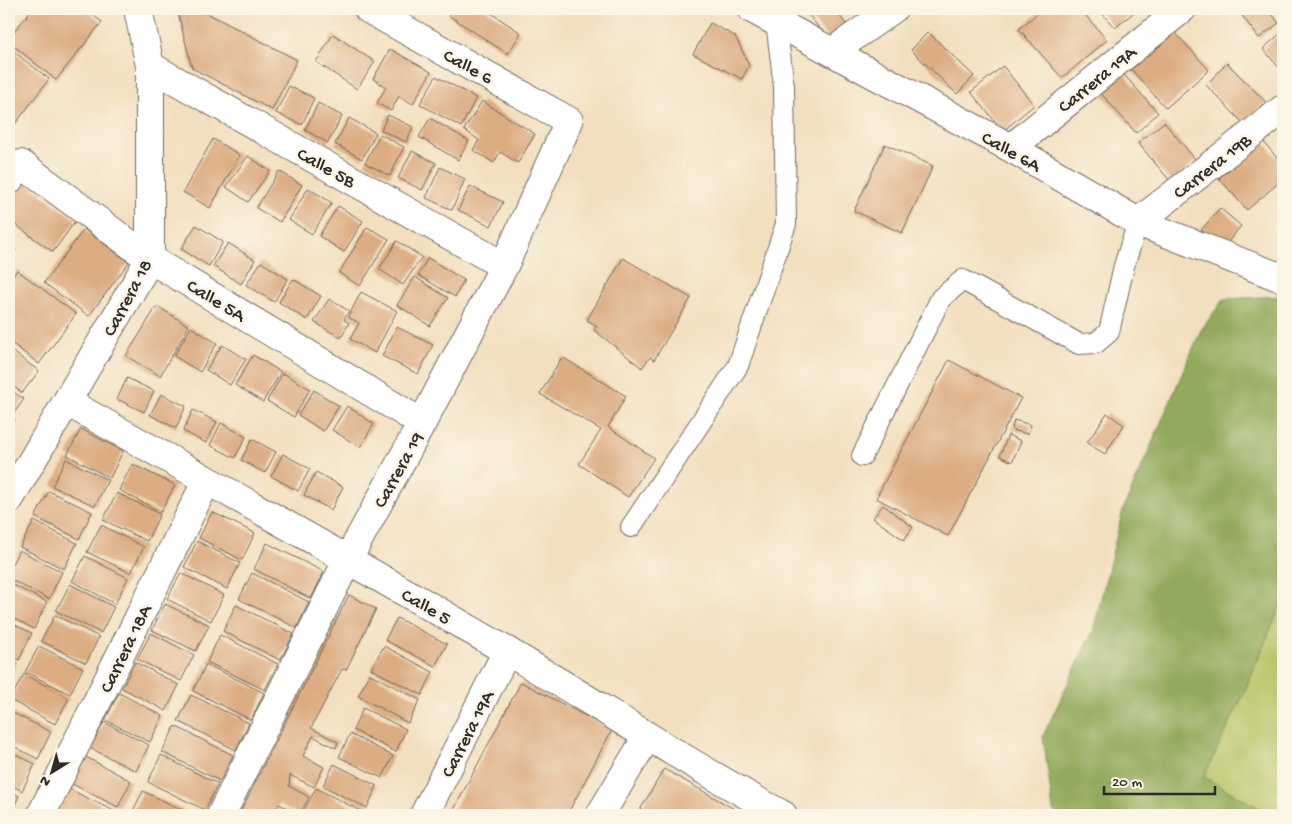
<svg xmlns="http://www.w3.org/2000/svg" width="1292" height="824" viewBox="0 0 1292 824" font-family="'Gochi Hand',sans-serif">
	<rect width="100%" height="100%" fill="#fcf5e5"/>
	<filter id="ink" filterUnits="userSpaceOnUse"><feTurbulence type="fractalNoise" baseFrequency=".02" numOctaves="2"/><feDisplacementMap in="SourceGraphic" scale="10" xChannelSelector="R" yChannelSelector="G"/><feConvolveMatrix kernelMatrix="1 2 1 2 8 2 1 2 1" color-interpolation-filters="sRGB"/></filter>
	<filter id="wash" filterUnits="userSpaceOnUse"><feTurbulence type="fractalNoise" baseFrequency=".0096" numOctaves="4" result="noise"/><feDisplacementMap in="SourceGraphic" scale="20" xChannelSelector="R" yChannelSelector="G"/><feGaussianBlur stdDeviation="1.12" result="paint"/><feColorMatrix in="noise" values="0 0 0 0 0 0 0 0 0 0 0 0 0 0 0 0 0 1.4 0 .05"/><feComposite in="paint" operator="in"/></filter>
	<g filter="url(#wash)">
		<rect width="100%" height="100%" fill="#f2dfbf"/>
		<path fill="#b9c567" stroke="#727849" d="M 1283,599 L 1283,815 L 1271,815 L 1203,777 L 1243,695 Z"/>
		<path fill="#92aa5c" stroke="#5e6a44" d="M 1283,296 L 1283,599 L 1243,695 L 1204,777 L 1271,815 L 1057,815 L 1053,810 L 1043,736 L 1093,631 L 1123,510 L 1201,330 L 1224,299 Z"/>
		<g id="blocks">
			<path fill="#dcad83" d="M 32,9 L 85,9 L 102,22 L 56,80 L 9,42 L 9,38 Z
				M 177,9 L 199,9 L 297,60 L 272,110 L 192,68 Z
				M 452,9 L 485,9 L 521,33 L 508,54 L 448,15 Z
				M 804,9 L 834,9 L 847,25 L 829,40 Z
				M 1042,9 L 1080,9 L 1107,40 L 1062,78 L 1019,29 Z
				M 1098,9 L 1138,9 L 1115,28 Z
				M 1237,9 L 1268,9 L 1279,23 L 1259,38 Z
				M 710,23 L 735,36 L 749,65 L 742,79 L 693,54 Z
				M 1171,28 L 1209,70 L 1166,108 L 1128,66 Z
				M 1283,31 L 1283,72 L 1263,49 Z
				M 928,32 L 974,76 L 957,94 L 911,50 Z
				M 333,34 L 375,62 L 357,89 L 316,62 Z
				M 9,48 L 49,79 L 13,127 L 9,124 Z
				M 390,49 L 431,72 L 413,104 L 399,96 L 391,111 L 377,103 L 386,87 L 373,79 Z
				M 1227,63 L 1266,102 L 1244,124 L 1206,85 Z
				M 1003,66 L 1034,105 L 1003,131 L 971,92 Z
				M 1119,69 L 1158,113 L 1136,133 L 1097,89 Z
				M 436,76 L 476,98 L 461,127 L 420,104 Z
				M 289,86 L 314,98 L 302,125 L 276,113 Z
				M 482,101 L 535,134 L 518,163 L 500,152 L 494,163 L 473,150 L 479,140 L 464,130 Z
				M 318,103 L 342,116 L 328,143 L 305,130 Z
				M 388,115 L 413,127 L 406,142 L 381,130 Z
				M 349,118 L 376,133 L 362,159 L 335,144 Z
				M 430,118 L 469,141 L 458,160 L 419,137 Z
				M 1164,122 L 1196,160 L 1171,182 L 1138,143 Z
				M 380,134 L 404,147 L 390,176 L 365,163 Z
				M 213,139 L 240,155 L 210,208 L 183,192 Z
				M 1263,141 L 1283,165 L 1283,179 L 1247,210 L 1219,178 Z
				M 885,144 L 933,166 L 902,233 L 854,211 Z
				M 412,151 L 436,163 L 422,190 L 398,178 Z
				M 248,156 L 270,171 L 248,202 L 226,187 Z
				M 440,167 L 465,179 L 452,210 L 426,198 Z
				M 279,171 L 302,185 L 280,222 L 256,208 Z
				M 22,180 L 76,220 L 53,252 L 9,220 L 9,198 Z
				M 470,186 L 503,202 L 491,226 L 458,210 Z
				M 308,188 L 332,203 L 312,234 L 289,220 Z
				M 338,206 L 363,221 L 344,252 L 319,236 Z
				M 1220,208 L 1241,226 L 1223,248 L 1201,230 Z
				M 196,225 L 223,242 L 209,266 L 181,249 Z
				M 367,227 L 389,239 L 360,286 L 339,273 Z
				M 84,229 L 129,262 L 89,316 L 44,283 Z
				M 397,241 L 422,257 L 403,285 L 379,269 Z
				M 228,243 L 255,260 L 241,284 L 213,266 Z
				M 9,245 L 16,249 L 9,259 Z
				M 428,258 L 464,280 L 455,297 L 418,275 Z
				M 623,258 L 691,298 L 654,360 L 650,357 L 642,368 L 594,330 L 597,326 L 587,320 Z
				M 261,262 L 288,279 L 274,302 L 246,285 Z
				M 17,270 L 76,314 L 39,364 L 9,341 L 9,282 Z
				M 415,277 L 448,298 L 430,326 L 397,305 Z
				M 293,279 L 321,296 L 307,320 L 279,302 Z
				M 361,292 L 397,311 L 375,353 L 350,339 L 359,323 L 348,317 Z
				M 329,299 L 349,311 L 344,320 L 349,323 L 341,338 L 314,322 Z
				M 157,306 L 189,326 L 160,376 L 126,356 Z
				M 191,327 L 217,343 L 200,372 L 174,356 Z
				M 397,327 L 433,345 L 418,374 L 382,356 Z
				M 222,345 L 246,359 L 230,385 L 206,370 Z
				M 9,349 L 39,371 L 22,393 L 9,383 Z
				M 253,355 L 281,372 L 263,402 L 235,385 Z
				M 562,357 L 626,396 L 608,427 L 654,458 L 628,497 L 579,464 L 601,430 L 540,394 Z
				M 949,360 L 1021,398 L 948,536 L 876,498 Z
				M 283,373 L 310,389 L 294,417 L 267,401 Z
				M 127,378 L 154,391 L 144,412 L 117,399 Z
				M 9,389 L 24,399 L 14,413 L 9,409 Z
				M 314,390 L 339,406 L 323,431 L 298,415 Z
				M 161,394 L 186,406 L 176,428 L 150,415 Z
				M 347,406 L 374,424 L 360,447 L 332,430 Z
				M 193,410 L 217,422 L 206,443 L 183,431 Z
				M 1107,413 L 1124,425 L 1105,454 L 1087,443 Z
				M 9,415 L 15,419 L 9,428 Z
				M 1014,420 L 1031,425 L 1028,434 L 1012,430 Z
				M 221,423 L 246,437 L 235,458 L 210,445 Z
				M 81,429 L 123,451 L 110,478 L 67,455 Z
				M 1008,435 L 1021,441 L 1012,462 L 1000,456 Z
				M 252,439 L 276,452 L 265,473 L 241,460 Z
				M 283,454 L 310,469 L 298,491 L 271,476 Z
				M 66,459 L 108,480 L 95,506 L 52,486 Z
				M 132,464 L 175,485 L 161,512 L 119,490 Z
				M 316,472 L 343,487 L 331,510 L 304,495 Z
				M 49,491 L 92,512 L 79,539 L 35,517 Z
				M 117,493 L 160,514 L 147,541 L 103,520 Z
				M 883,505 L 913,527 L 904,540 L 873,518 Z
				M 212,512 L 255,533 L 242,560 L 199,538 Z
				M 34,521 L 77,543 L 64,569 L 20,547 Z
				M 101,525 L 144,547 L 131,573 L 87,552 Z
				M 197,541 L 240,563 L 227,589 L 184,567 Z
				M 267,543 L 324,572 L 311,599 L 254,569 Z
				M 19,550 L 62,572 L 49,599 L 9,579 L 9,570 Z
				M 85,556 L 128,578 L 115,604 L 72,581 Z
				M 181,573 L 224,595 L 211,621 L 167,599 Z
				M 252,573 L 309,602 L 297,628 L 239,599 Z
				M 9,583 L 47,602 L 34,629 L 9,616 Z
				M 70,584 L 114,607 L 101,633 L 56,611 Z
				M 349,595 L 376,609 L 346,670 L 342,669 L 311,728 L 338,742 L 336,748 L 313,736 L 303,756 L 324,767 L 314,787 L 290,775 L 289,786 L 309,797 L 300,815 L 279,804 L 273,815 L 239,815 Z
				M 165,604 L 209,625 L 196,651 L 152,630 Z
				M 236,605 L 294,634 L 280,660 L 223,631 Z
				M 55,615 L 99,637 L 86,663 L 41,641 Z
				M 397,618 L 447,644 L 435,666 L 385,640 Z
				M 9,622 L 32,633 L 19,660 L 9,655 Z
				M 151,633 L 194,655 L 181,681 L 137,659 Z
				M 220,635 L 278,664 L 265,690 L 207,662 Z
				M 39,646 L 83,668 L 70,694 L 25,672 Z
				M 384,646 L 433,672 L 422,695 L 371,669 Z
				M 9,659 L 17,663 L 9,680 Z
				M 135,662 L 179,685 L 166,711 L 122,688 Z
				M 206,664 L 264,693 L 251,720 L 193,691 Z
				M 24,674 L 69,698 L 55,724 L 10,700 Z
				M 370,674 L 420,700 L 408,723 L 358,696 Z
				M 521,682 L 612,730 L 567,815 L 451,815 Z
				M 119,693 L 163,716 L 150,742 L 105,720 Z
				M 191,695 L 249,723 L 236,750 L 178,721 Z
				M 363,708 L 406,729 L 396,752 L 353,730 Z
				M 9,711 L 51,732 L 38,759 L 9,744 Z
				M 104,722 L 149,745 L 136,771 L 90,748 Z
				M 175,726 L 233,755 L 220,781 L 162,752 Z
				M 350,734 L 393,756 L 382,778 L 339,757 Z
				M 9,751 L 35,764 L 22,791 L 9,784 Z
				M 161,755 L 218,784 L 205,810 L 148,782 Z
				M 86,757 L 131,781 L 118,807 L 72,784 Z
				M 334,764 L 377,786 L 367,808 L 323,786 Z
				M 664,769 L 745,815 L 637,815 Z
				M 316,788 L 366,814 L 365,815 L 313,815 L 304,811 Z
				M 69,789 L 116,812 L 114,815 L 56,815 Z
				M 9,790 L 19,796 L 10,815 L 9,815 Z
				M 143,791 L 193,815 L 131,815 Z"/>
		</g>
	</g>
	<g filter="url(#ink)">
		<use href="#blocks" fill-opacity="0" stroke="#716a5f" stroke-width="1"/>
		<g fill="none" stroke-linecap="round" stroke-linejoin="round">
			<defs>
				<path id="lane" d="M 862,456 L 941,298 L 963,280 L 1079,344 L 1096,343 L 1109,332 L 1124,266 L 1138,222
					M 631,527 L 738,366 L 786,224 L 784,86 L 776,22"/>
				<path id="street" d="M 752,9 L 1011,148 L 1138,222 L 1279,277 L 1283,274
					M 832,52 L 893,9
					M 150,66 L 504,266
					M 1011,148 L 1182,9
					M 9,180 L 21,164 L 150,259 L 422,423
					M 1138,222 L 1283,109
					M 67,402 C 214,484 360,565 505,650 C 598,704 688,764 783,815
					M 9,500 L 150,259 L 150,66 L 138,9
					M 41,815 L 207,480
					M 221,815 L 348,559 L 422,423 L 504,266 L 569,121 L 368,9
					M 424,815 L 507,651
					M 600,815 L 647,737"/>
			</defs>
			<use href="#lane" stroke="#716a5f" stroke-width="22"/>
			<use href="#street" stroke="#716a5f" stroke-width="30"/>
			<use href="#lane" stroke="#fff" stroke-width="20"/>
			<use href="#street" stroke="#fff" stroke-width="28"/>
		</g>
	</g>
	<g text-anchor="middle" stroke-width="5" stroke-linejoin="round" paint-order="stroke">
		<g font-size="19" fill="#2b2b2b" stroke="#fcf5e5">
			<text transform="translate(469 65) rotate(29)" y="7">Calle 6</text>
			<text transform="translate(1096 78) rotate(-39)" y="7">Carrera 19A</text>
			<text transform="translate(1012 150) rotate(29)" y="7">Calle 6A</text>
			<text transform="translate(1211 165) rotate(-38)" y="7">Carrera 19B</text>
			<text transform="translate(327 166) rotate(29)" y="7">Calle 5B</text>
			<text transform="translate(126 297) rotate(-62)" y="7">Carrera 18</text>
			<text transform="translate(217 299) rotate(31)" y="7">Calle 5A</text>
			<text transform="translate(397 469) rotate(-61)" y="7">Carrera 19</text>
			<text transform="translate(427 605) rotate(30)" y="7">Calle 5</text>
			<text transform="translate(124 648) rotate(-64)" y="7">Carrera 18A</text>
			<text transform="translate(466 733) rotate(-63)" y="7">Carrera 19A</text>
		</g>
	</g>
	<rect width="1292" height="824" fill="none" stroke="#fcf5e5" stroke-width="30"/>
	<g transform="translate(52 772) rotate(217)" stroke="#fcf5e5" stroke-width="4" paint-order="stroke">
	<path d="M0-4L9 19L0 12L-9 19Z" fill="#2b2b2b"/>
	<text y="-8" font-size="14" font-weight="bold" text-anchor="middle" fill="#2b2b2b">N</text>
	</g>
	<path d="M1104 786v8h111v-8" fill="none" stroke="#2b2b2b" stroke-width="2.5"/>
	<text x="1112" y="786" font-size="15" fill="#2b2b2b" stroke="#fcf5e5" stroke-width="4" paint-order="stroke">20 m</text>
</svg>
